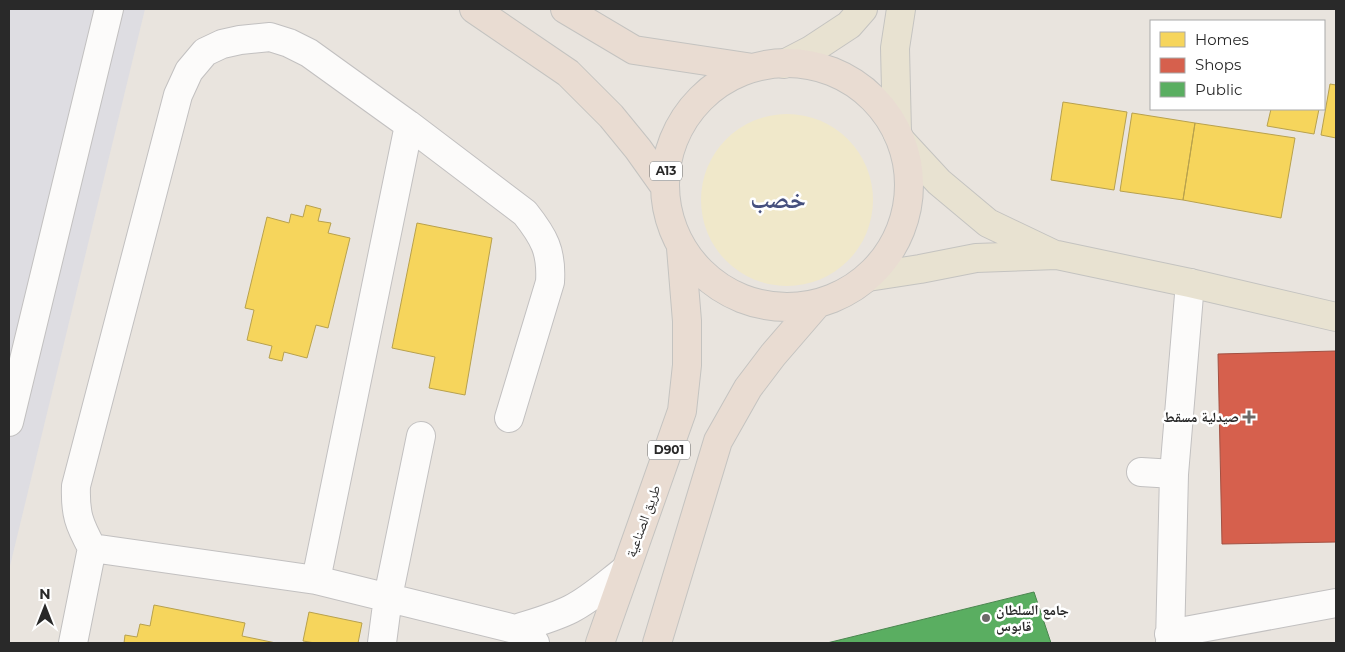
<svg xmlns="http://www.w3.org/2000/svg" width="1345" height="652" viewBox="0 0 1345 652" font-family="Montserrat,'Noto Naskh Arabic',sans-serif">
	<rect width="100%" height="100%" fill="#e9e4de"/>
	<path fill="#dedde2" d="M 9,9 L 145,9 L 9,570 Z"/>
	<path fill="#f0e8ca" d="M701 200a86 86 0 1 1 172 0a86 86 0 1 1-172 0Z"/>
	<path fill="#f6d55c" stroke="#b8a14d" d="M 1330,84 L 1336,85 L 1336,138 L 1321,135 Z
		M 1063,102 L 1127,112 L 1114,190 L 1051,180 Z
		M 1271,109 L 1319,109 L 1314,134 L 1267,126 Z
		M 1132,113 L 1195,123 L 1183,200 L 1120,191 Z
		M 1195,123 L 1295,138 L 1281,218 L 1183,200 Z
		M 306,205 L 321,209 L 318,221 L 331,223 L 328,233 L 350,238 L 328,328 L 316,325 L 307,358 L 284,352 L 282,361 L 269,358 L 272,346 L 247,340 L 254,310 L 245,308 L 267,217 L 289,223 L 291,214 L 303,217 Z
		M 417,223 L 492,238 L 465,395 L 429,388 L 435,357 L 392,348 Z
		M 154,605 L 245,623 L 242,636 L 276,643 L 124,643 L 125,635 L 137,637 L 140,624 L 150,626 Z
		M 309,612 L 362,623 L 358,643 L 315,643 L 303,641 Z"/>
	<path fill="#d6604d" stroke="#a25042" d="M 1336,351 L 1336,542 L 1222,544 L 1218,354 Z"/>
	<path fill="#5aae61" stroke="#4b8650" d="M 1034,592 L 1051,643 L 827,643 Z"/>
	<g fill="none" stroke-linecap="round" stroke-linejoin="round">
		<defs>
			<path id="minor" d="M 509,418 L 550,282 C 552,251 544,237 525,213 L 409,125 L 309,53 L 289,43 L 270,37 L 240,40 L 222,44 L 205,52 L 189,71 L 178,95 L 76,486 C 75,514 79,524 92,548 L 316,580 L 515,629 L 535,643
				M 9,422 L 109,9
				M 1141,472 L 1174,474
				M 316,580 L 409,125
				M 515,629 C 534,623 553,618 571,609 C 591,599 608,583 625,570
				M 1169,634 L 1336,603
				M 73,643 L 92,548
				M 382,643 L 388,597 L 421,436
				M 1170,643 L 1174,474 L 1190,283"/>
			<path id="major" d="M 784,64 L 811,50 L 849,25 L 863,9
				M 897,132 L 895,48 L 901,9
				M 902,142 L 939,182 L 988,223 L 1053,254
				M 868,277 L 920,269 L 976,258 L 1057,255 L 1190,283 L 1336,317"/>
			<path id="highway" d="M 474,9 L 568,73 L 611,116 L 638,149 L 665,187
				M 565,9 L 634,50 L 753,68
				M665 185a122 122 0 1 1 244 0a122 122 0 1 1-244 0Z
				M 600,643 L 682,411 L 687,365 L 687,321 L 681,248
				M 657,643 L 718,441 L 748,388 L 773,355 L 817,304"/>
		</defs>
		<use href="#minor" stroke="#c2c0c0" stroke-width="30"/>
		<use href="#major" stroke="#c4c3c0" stroke-width="30"/>
		<use href="#highway" stroke="#c4c3c0" stroke-width="30"/>
		<use href="#minor" stroke="#fcfbfa" stroke-width="28"/>
		<use href="#major" stroke="#e8e2d1" stroke-width="28"/>
		<use href="#highway" stroke="#e9dcd2" stroke-width="28"/>
	</g>
	<g fill="#6c6a68" stroke="#fff" stroke-width="2">
		<path d="M1246.5 409.5h5v5h5v5h-5v5h-5v-5h-5v-5h5z"/>
		<circle cx="986" cy="618" r="5"/>
	</g>
	<g text-anchor="middle" stroke-width="5" stroke-linejoin="round" paint-order="stroke">
		<g fill="#fff" stroke="#696969" stroke-width="1">
			<rect x="650" y="161.5" width="32" height="19" rx="4"/>
			<rect x="648" y="440.5" width="42" height="19" rx="4"/>
		</g>
		<g font-size="12" font-weight="bold" fill="#292929">
			<text x="666" y="175">A13</text>
			<text x="669" y="454">D901</text>
		</g>
		<g font-size="14" font-weight="bold" fill="#292929" stroke="#fff" text-anchor="end">
			<text x="1239" y="422">صيدلية مسقط</text>
			<text x="996" y="615" text-anchor="start">جامع السلطان<tspan x="996" dy="16">قابوس</tspan></text>
		</g>
		<g font-size="14" fill="#292929" stroke="#fff">
			<text transform="translate(643 521) rotate(-70)" y="5">طريق الصناعية</text>
		</g>
		<g font-size="24" font-weight="bold" fill="#46507e" stroke="#fff">
			<text x="778" y="208">خصب</text>
		</g>
	</g>
	<rect width="1345" height="652" fill="none" stroke="#292929" stroke-width="20"/>
	<rect x="1150" y="20" width="175" height="90" fill="#ffffff" stroke="#a9a9a9"/>
	<rect x="1160" y="32" width="25" height="15" fill="#f6d55c" stroke="#a9a9a9"/>
	<text x="1195" y="45" font-size="15" fill="#292929">Homes</text>
	<rect x="1160" y="58" width="25" height="15" fill="#d6604d" stroke="#a9a9a9"/>
	<text x="1195" y="70" font-size="15" fill="#292929">Shops</text>
	<rect x="1160" y="82" width="25" height="15" fill="#5aae61" stroke="#a9a9a9"/>
	<text x="1195" y="95" font-size="15" fill="#292929">Public</text>
	<g transform="translate(45 607)" stroke="#ffffff" stroke-width="4" paint-order="stroke">
	<path d="M0-4L9 19L0 12L-9 19Z" fill="#292929"/>
	<text y="-8" font-size="14" font-weight="bold" text-anchor="middle" fill="#292929">N</text>
	</g>
</svg>
